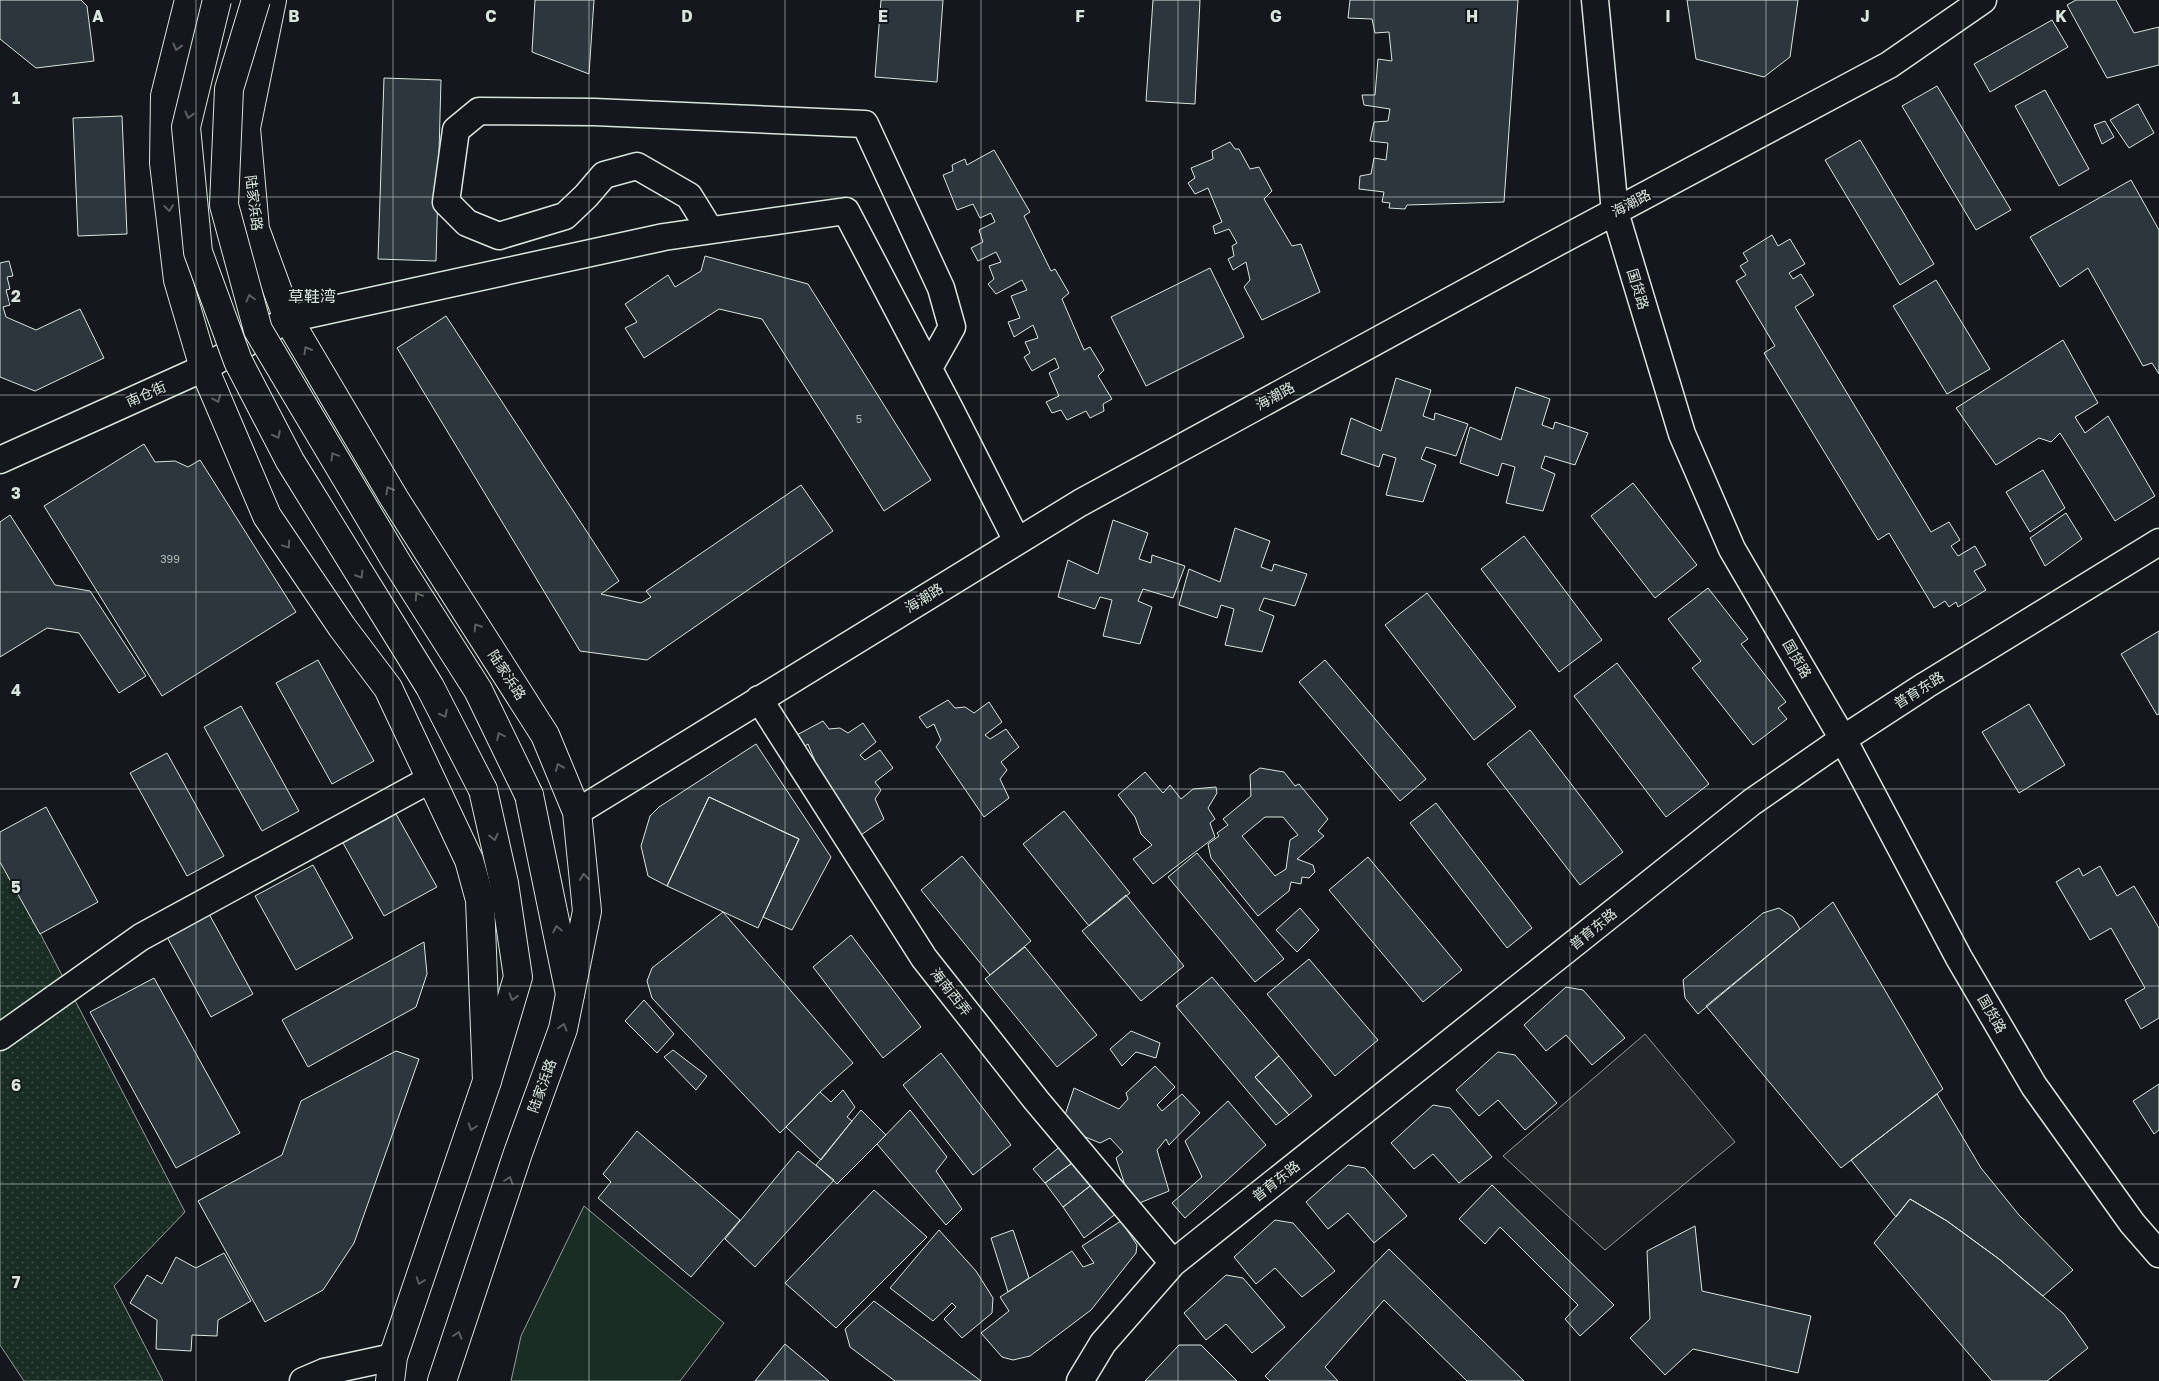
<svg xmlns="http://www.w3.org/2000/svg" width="2159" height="1381" viewBox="0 0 2159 1381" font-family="'Golos Text','Noto Sans SC',sans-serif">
	<defs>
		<pattern id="grass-dots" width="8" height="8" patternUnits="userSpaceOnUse" patternTransform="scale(1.25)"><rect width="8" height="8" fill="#1a2d24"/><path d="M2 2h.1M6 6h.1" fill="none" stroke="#3b4b43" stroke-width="1.8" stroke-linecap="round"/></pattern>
	</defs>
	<rect width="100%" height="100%" fill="#14181c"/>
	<path fill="url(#grass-dots)" stroke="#939e99" d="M 0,856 L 185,1212 L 114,1286 L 163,1381 L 24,1381 L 0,1345 Z"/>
	<path fill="#1a2d24" stroke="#939e99" d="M 584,1206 L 724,1323 L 680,1381 L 511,1381 L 521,1336 Z"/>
	<path fill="#24282b" stroke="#939e99" d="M 1645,1034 L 1735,1142 L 1605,1250 L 1503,1156 Z"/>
	<path fill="#2c363c" stroke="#d8e6dc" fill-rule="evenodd" d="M 0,0 L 81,0 L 87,6 L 94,61 L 36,68 L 0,39 Z
		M 535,0 L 594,0 L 589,74 L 532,52 Z
		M 881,0 L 943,0 L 937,82 L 875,77 Z
		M 1153,0 L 1200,0 L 1195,104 L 1146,101 Z
		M 1350,0 L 1518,0 L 1504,202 L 1407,205 L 1405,209 L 1389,208 L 1390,203 L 1382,202 L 1384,192 L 1359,189 L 1360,176 L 1371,174 L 1374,158 L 1386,160 L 1388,143 L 1370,141 L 1374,122 L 1388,121 L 1390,109 L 1364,105 L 1362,95 L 1375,95 L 1378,59 L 1392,61 L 1389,32 L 1375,33 L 1372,19 L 1348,18 Z
		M 1687,0 L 1798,0 L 1790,57 L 1764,77 L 1696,59 Z
		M 2076,0 L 2116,0 L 2134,33 L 2159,27 L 2159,65 L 2107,78 L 2067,5 Z
		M 2052,20 L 2068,47 L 1990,92 L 1974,64 Z
		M 384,78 L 441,80 L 436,261 L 378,259 Z
		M 1937,86 L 2011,210 L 1976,230 L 1902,106 Z
		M 2045,90 L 2089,169 L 2059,186 L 2015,106 Z
		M 2138,104 L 2154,133 L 2129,148 L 2110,120 Z
		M 122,116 L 127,234 L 78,236 L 73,118 Z
		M 2105,121 L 2114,137 L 2102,144 L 2094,125 Z
		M 1860,140 L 1934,264 L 1900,285 L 1825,160 Z
		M 1230,142 L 1235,149 L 1239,149 L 1250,169 L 1259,167 L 1272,191 L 1264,199 L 1292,246 L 1301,244 L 1320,292 L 1262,320 L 1244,287 L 1250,280 L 1246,262 L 1233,270 L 1228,259 L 1234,256 L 1232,246 L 1237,243 L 1229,229 L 1215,234 L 1213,226 L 1222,222 L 1208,188 L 1195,194 L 1188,183 L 1195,178 L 1191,168 L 1213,159 L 1212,151 Z
		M 994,150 L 1030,212 L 1024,216 L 1051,271 L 1055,269 L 1069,293 L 1062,299 L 1084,350 L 1090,347 L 1104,370 L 1098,376 L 1112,399 L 1103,404 L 1104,411 L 1090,418 L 1086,411 L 1067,420 L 1061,410 L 1052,413 L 1046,402 L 1059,396 L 1049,373 L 1059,368 L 1055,358 L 1032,371 L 1024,357 L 1030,353 L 1025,342 L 1038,338 L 1033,325 L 1014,337 L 1008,322 L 1020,318 L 1011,296 L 1027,290 L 1022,280 L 996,294 L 988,284 L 994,279 L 989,266 L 1001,262 L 996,252 L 978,261 L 971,248 L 983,242 L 979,230 L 995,222 L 991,213 L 980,218 L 973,204 L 957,210 L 943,175 L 953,171 L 952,165 L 965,159 L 967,165 Z
		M 2131,180 L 2159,230 L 2159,374 L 2152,363 L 2143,366 L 2088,268 L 2060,287 L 2030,237 Z
		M 1772,235 L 1778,246 L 1790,239 L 1805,264 L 1789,273 L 1793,279 L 1801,274 L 1814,295 L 1795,307 L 1931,532 L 1949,522 L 1960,540 L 1951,546 L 1958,556 L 1975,546 L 1986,565 L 1974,571 L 1986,590 L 1958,607 L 1956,602 L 1949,607 L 1945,601 L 1934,608 L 1889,533 L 1878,540 L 1764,353 L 1775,346 L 1736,281 L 1746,275 L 1740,266 L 1748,261 L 1743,253 Z
		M 705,256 L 808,284 L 931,480 L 884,511 L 762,319 L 719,309 L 644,358 L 625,328 L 637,322 L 625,304 L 668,275 L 675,287 L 701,271 Z
		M 9,261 L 13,276 L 7,277 L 10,289 L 6,290 L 10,305 L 3,307 L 6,317 L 36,330 L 80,309 L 104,358 L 35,391 L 0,377 L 0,263 Z
		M 1210,268 L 1244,337 L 1146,386 L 1111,317 Z
		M 1936,280 L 1990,369 L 1947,394 L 1893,306 Z
		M 446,316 L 619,581 L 601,594 L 641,603 L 651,597 L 646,591 L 801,485 L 833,531 L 647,660 L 580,651 L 397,348 Z
		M 2063,340 L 2098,403 L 2075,417 L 2085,433 L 2108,416 L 2155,496 L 2115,521 L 2060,433 L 2051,442 L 2039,438 L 1996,465 L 1956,408 Z
		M 1396,378 L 1431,390 L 1423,416 L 1434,420 L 1435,413 L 1468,424 L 1456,456 L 1426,447 L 1421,459 L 1436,465 L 1423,502 L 1386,495 L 1396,458 L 1383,454 L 1379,467 L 1341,454 L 1351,418 L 1381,431 Z
		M 1516,387 L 1550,399 L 1542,425 L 1553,429 L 1555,422 L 1588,433 L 1575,465 L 1545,456 L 1541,468 L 1555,474 L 1543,511 L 1506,503 L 1515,467 L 1502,463 L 1498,476 L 1460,463 L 1470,427 L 1501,440 Z
		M 144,444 L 155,462 L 175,461 L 188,467 L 200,460 L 296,612 L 162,696 L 44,506 Z
		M 2043,470 L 2065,508 L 2030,532 L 2006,492 Z
		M 1633,483 L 1697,565 L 1655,598 L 1591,516 Z
		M 2066,513 L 2082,539 L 2045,566 L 2030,538 Z
		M 10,515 L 55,585 L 90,591 L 146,676 L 119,693 L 79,633 L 47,628 L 0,657 L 0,522 Z
		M 1113,520 L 1148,533 L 1139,559 L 1151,563 L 1152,555 L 1185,566 L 1173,598 L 1143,589 L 1138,601 L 1152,607 L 1140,644 L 1103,636 L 1112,600 L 1100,597 L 1095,609 L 1058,597 L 1068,560 L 1098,574 Z
		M 1235,528 L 1270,541 L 1261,567 L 1272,571 L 1274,564 L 1307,574 L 1295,606 L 1264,598 L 1259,610 L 1274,616 L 1262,652 L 1225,645 L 1234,609 L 1221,605 L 1217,618 L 1179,605 L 1189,569 L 1220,582 Z
		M 1524,536 L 1602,640 L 1559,672 L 1481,569 Z
		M 1708,588 L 1748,639 L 1741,644 L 1786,702 L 1778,708 L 1787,719 L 1753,745 L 1692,668 L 1701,661 L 1668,619 Z
		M 1427,593 L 1516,707 L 1474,740 L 1385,625 Z
		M 2159,631 L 2159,714 L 2157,715 L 2121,654 Z
		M 318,660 L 374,761 L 332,784 L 276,683 Z
		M 1325,660 L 1426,779 L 1400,801 L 1299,682 Z
		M 1617,663 L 1709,784 L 1666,817 L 1574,696 Z
		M 948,700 L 955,708 L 965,707 L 974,713 L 989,702 L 1002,722 L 985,735 L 990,739 L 1006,729 L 1019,747 L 1001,762 L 1007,770 L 1000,779 L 1009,798 L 984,817 L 936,747 L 941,740 L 934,724 L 927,728 L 919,717 Z
		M 2029,704 L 2065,765 L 2019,793 L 1982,732 Z
		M 241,706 L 299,811 L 262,831 L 204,727 Z
		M 823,721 L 829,729 L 840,728 L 848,733 L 863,723 L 876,742 L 860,755 L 865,760 L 880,750 L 893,768 L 875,782 L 881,790 L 875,799 L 884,819 L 858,837 L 811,768 L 815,761 L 808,744 L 801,749 L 793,737 Z
		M 1530,730 L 1623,852 L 1580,885 L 1487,764 Z
		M 756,744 L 831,857 L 792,930 L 763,917 L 799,839 L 709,797 L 667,886 L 648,876 L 641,846 L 650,816 L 659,807 Z
		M 167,753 L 224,856 L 187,876 L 130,773 Z
		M 1260,768 L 1284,772 L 1295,786 L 1299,784 L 1328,819 L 1318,831 L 1324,836 L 1297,859 L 1313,865 L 1315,872 L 1309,878 L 1302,877 L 1301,884 L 1291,882 L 1289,891 L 1258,916 L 1211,858 L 1208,844 L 1219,836 L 1217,833 L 1228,825 L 1223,819 L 1251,796 L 1250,775 ZM 1265,817 L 1283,817 L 1298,835 L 1290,840 L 1286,869 L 1275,876 L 1242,836 Z
		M 1145,772 L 1163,793 L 1170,785 L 1181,799 L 1193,789 L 1216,787 L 1217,793 L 1208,808 L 1215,819 L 1210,823 L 1215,837 L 1153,884 L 1133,859 L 1152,845 L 1141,834 L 1135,817 L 1118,795 Z
		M 709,797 L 799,839 L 758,928 L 667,886 Z
		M 1436,803 L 1532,928 L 1507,948 L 1410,823 Z
		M 46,807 L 98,902 L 40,934 L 0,862 L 0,832 Z
		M 1064,811 L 1130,893 L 1089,926 L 1023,844 Z
		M 396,814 L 437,887 L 384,916 L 343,843 Z
		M 1197,853 L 1284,959 L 1255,982 L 1168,877 Z
		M 962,856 L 1031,941 L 990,975 L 921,890 Z
		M 1368,857 L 1462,970 L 1423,1002 L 1329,890 Z
		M 313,865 L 353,938 L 296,970 L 255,896 Z
		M 2100,866 L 2117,896 L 2134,886 L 2159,928 L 2159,1018 L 2141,1029 L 2125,1000 L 2145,988 L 2111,928 L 2090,940 L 2056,882 L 2079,868 L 2083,876 Z
		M 1126,895 L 1184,966 L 1141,1001 L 1082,931 Z
		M 1833,902 L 1943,1089 L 1841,1168 L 1706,1006 Z
		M 1300,908 L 1319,930 L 1297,952 L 1276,930 Z
		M 1779,908 L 1793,917 L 1800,929 L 1698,1014 L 1685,998 L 1683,980 L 1763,913 Z
		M 723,912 L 853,1063 L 820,1092 L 780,1133 L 652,998 L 647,981 L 652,968 Z
		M 209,914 L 253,994 L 211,1017 L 167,937 Z
		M 851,935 L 921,1027 L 883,1058 L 813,967 Z
		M 424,942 L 427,974 L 416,1007 L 308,1067 L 282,1020 Z
		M 1025,947 L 1097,1035 L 1057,1067 L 985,979 Z
		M 1309,959 L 1378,1040 L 1335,1076 L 1267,994 Z
		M 1212,977 L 1279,1056 L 1255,1077 L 1289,1115 L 1276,1125 L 1176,1006 Z
		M 154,978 L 240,1133 L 176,1168 L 90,1012 Z
		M 1566,987 L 1583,990 L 1625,1038 L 1592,1065 L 1566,1035 L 1546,1051 L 1524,1025 Z
		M 644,1000 L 674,1034 L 657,1053 L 625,1021 Z
		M 1131,1031 L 1160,1043 L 1156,1058 L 1136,1052 L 1122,1066 L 1110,1049 Z
		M 673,1050 L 707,1076 L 696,1090 L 664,1057 Z
		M 396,1051 L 419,1059 L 354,1243 L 323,1290 L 265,1322 L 198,1201 L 282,1155 L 301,1101 Z
		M 1498,1052 L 1515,1055 L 1557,1103 L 1525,1130 L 1498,1100 L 1479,1116 L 1456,1090 Z
		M 941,1053 L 1011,1145 L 973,1175 L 903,1085 Z
		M 1279,1056 L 1312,1096 L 1289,1115 L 1255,1077 Z
		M 1155,1066 L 1175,1087 L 1157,1105 L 1162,1111 L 1182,1094 L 1200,1113 L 1169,1145 L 1166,1139 L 1157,1150 L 1169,1191 L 1132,1206 L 1116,1158 L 1123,1152 L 1110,1138 L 1100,1143 L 1061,1127 L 1074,1088 L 1119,1109 L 1128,1099 L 1126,1093 Z
		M 2159,1084 L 2159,1130 L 2154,1134 L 2133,1101 Z
		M 843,1090 L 855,1107 L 847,1117 L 852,1121 L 821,1160 L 786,1127 L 820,1092 L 831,1102 Z
		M 1937,1094 L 1981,1168 L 2019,1215 L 2073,1270 L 2043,1296 L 1999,1259 L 1947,1221 L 1910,1199 L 1896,1217 L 1851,1160 Z
		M 1228,1101 L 1266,1145 L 1185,1218 L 1172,1203 L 1202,1177 L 1185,1141 Z
		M 1433,1105 L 1450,1108 L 1492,1157 L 1459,1183 L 1433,1154 L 1414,1169 L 1391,1143 Z
		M 861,1110 L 886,1135 L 837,1184 L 816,1165 Z
		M 910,1110 L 947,1157 L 936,1171 L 962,1209 L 946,1225 L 877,1144 Z
		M 637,1131 L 740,1220 L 691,1277 L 598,1198 L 611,1182 L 603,1174 Z
		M 1063,1144 L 1072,1163 L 1045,1183 L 1033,1169 Z
		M 798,1151 L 834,1180 L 755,1267 L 725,1239 Z
		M 1072,1163 L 1090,1186 L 1063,1207 L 1045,1183 Z
		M 1348,1165 L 1365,1168 L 1407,1216 L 1374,1243 L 1348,1213 L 1328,1229 L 1306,1202 Z
		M 1094,1183 L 1117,1213 L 1084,1238 L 1063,1207 Z
		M 1492,1185 L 1614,1305 L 1580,1336 L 1565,1319 L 1578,1305 L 1500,1227 L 1485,1244 L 1459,1219 Z
		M 874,1190 L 927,1237 L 836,1328 L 785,1283 Z
		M 1910,1199 L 1947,1221 L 1999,1259 L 2064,1314 L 2088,1348 L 2047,1381 L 1992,1381 L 1874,1243 Z
		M 1275,1220 L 1293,1223 L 1335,1271 L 1302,1297 L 1275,1268 L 1256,1284 L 1234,1257 Z
		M 1121,1221 L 1137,1245 L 1136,1253 L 1091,1310 L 1030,1356 L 1013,1360 L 1002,1357 L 981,1333 L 1009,1311 L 1000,1297 L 1072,1251 L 1083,1267 L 1094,1263 L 1082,1246 Z
		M 1695,1226 L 1702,1291 L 1811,1316 L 1798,1373 L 1693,1349 L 1665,1375 L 1630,1338 L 1650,1319 L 1647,1251 Z
		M 939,1230 L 976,1271 L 993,1298 L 992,1313 L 962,1338 L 944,1319 L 956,1307 L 952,1303 L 933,1321 L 890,1288 Z
		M 1013,1230 L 1029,1278 L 1008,1292 L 991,1238 Z
		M 1389,1249 L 1524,1381 L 1467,1381 L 1384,1300 L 1325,1367 L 1338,1381 L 1270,1381 L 1265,1376 Z
		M 224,1253 L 251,1301 L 218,1320 L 217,1336 L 192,1335 L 191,1351 L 156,1349 L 157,1320 L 130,1303 L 147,1275 L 162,1284 L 176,1257 L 196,1268 Z
		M 1226,1275 L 1243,1278 L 1285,1327 L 1252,1353 L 1226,1324 L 1206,1340 L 1184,1313 Z
		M 874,1301 L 981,1381 L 895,1381 L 850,1347 L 845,1329 Z
		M 785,1344 L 829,1381 L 755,1381 Z
		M 1179,1345 L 1201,1345 L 1237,1381 L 1145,1381 Z"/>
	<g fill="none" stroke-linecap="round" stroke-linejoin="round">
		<defs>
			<path id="minor" d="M 1595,0 L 1615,212 L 1682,434 L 1732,549 L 1843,739 L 1959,958 L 2034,1086 L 2132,1223 L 2159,1254
				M 710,230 L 689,196 L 637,166 L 604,175 L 586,196 L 565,216 L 499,236 L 467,223 L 446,202 L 456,130 L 479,111 L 594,112 L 865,124 L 941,288 L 952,327 L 929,368
				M 0,460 L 204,368 L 288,319 L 664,237 L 846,211 L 951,411 L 1017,541
				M 759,699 L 924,958 L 1036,1100 L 1173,1263
				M 577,812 L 1080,503 L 1543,250 L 1889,65 L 1983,0
				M 0,1037 L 141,937 L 431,779
				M 303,1381 L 324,1372 L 393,1357
				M 1080,1381 L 1103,1343 L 1173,1263 L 1752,802 L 1843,739 L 1926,685 L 2159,542"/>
			<path id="major" d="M 189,0 L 165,96 L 164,163 L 178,280 L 204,368 L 267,516 L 342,627 L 388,688 L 469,860 L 480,900 L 487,1081 L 393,1357 L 390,1381
				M 272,0 L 246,128 L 255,229 L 288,319 L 394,498 L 545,735 L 577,812 L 587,911 L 563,1029 L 518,1153 L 442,1381"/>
			<path id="highway" d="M 483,790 L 504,883 L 518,977 L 487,1081
				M 529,795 L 570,994"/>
		</defs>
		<use href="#minor" stroke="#d8e6dc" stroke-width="29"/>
		<use href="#major" stroke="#d8e6dc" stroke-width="30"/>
		<use href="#highway" stroke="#d8e6dc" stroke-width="30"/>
		<use href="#minor" stroke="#14181c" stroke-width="26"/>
		<use href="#major" stroke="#14181c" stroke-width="28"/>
		<use href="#highway" stroke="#14181c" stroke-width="28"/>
		<defs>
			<path id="highway-bridge" d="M 217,0 L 186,127 L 198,252 L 238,361 L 290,461 L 430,687 L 483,790
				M 256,0 L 229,89 L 224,205 L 258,330 L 397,563 L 478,690 L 529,795"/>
		</defs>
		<use href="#highway-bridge" stroke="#d8e6dc" stroke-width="30" stroke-linecap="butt"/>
		<use href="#highway-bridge" stroke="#14181c" stroke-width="28"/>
	</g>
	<defs><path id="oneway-chevron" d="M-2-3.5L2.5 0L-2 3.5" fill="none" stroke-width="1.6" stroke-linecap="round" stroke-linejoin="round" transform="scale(1.25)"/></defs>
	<g stroke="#59605f">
		<use href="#oneway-chevron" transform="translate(177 47) rotate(104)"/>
		<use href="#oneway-chevron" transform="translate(189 115) rotate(104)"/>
		<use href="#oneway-chevron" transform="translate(169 208) rotate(83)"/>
		<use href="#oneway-chevron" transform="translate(250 298) rotate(-105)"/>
		<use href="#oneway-chevron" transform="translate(307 350) rotate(-120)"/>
		<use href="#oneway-chevron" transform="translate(217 399) rotate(67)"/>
		<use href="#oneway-chevron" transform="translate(277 435) rotate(63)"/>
		<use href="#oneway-chevron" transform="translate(334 456) rotate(-121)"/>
		<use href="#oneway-chevron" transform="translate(389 490) rotate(-120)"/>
		<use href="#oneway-chevron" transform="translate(287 545) rotate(56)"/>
		<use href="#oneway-chevron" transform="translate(360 575) rotate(58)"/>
		<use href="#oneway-chevron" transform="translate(418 596) rotate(-122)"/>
		<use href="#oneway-chevron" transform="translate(477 627) rotate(-123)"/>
		<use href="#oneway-chevron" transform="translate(444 714) rotate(63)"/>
		<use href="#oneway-chevron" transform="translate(500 736) rotate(-116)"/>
		<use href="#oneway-chevron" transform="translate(559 767) rotate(-113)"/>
		<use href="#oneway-chevron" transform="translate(494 837) rotate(77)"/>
		<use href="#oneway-chevron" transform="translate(584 877) rotate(-96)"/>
		<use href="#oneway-chevron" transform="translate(557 929) rotate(-102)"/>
		<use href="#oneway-chevron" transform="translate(513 997) rotate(107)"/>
		<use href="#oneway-chevron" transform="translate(563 1027) rotate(-75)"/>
		<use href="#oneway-chevron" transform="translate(472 1127) rotate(108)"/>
		<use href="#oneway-chevron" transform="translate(509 1180) rotate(-72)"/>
		<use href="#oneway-chevron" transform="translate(420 1281) rotate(109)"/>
		<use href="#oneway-chevron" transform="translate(458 1335) rotate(-72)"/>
	</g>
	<path fill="none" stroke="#d8e6dc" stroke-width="1" stroke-opacity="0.55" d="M 196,0 L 196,1381M 393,0 L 393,1381M 589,0 L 589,1381M 785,0 L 785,1381M 981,0 L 981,1381M 1178,0 L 1178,1381M 1374,0 L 1374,1381M 1570,0 L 1570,1381M 1766,0 L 1766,1381M 1963,0 L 1963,1381M 0,197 L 2159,197M 0,395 L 2159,395M 0,592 L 2159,592M 0,789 L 2159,789M 0,986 L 2159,986M 0,1184 L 2159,1184"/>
	<g text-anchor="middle" stroke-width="4" stroke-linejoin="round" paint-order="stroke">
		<g font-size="11" fill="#adbab4">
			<text x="859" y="423">5</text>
			<text x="170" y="563">399</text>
		</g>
		<g font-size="14" fill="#d8e6dc" stroke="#14181c">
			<text transform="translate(254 203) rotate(83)" y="5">陆家浜路</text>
			<text transform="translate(1631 203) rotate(-28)" y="5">海潮路</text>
			<text transform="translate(1638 289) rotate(73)" y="5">国货路</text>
			<text transform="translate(146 394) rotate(-24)" y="5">南仓街</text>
			<text transform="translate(1275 396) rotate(-29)" y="5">海潮路</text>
			<text transform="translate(924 598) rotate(-32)" y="5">海潮路</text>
			<text transform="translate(1797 659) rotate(60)" y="5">国货路</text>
			<text transform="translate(507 675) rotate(57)" y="5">陆家浜路</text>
			<text transform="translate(1919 690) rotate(-32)" y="5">普育东路</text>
			<text transform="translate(1593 929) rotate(-39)" y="5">普育东路</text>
			<text transform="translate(951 992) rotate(52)" y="5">海南西弄</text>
			<text transform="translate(1992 1014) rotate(60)" y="5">国货路</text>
			<text transform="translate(542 1086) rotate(-70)" y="5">陆家浜路</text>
			<text transform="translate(1276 1181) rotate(-38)" y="5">普育东路</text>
		</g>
		<g font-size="16" fill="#d8e6dc" stroke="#14181c">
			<text x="312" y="302">草鞋湾</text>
		</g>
	</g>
	<g font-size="16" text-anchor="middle" font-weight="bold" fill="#d8e6dc" stroke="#14181c" stroke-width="4" stroke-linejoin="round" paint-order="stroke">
		<text x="98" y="22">A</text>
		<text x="294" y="22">B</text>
		<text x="491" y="22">C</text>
		<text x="687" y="22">D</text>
		<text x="883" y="22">E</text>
		<text x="1080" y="22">F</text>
		<text x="1276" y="22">G</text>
		<text x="1472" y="22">H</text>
		<text x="1668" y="22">I</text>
		<text x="1865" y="22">J</text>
		<text x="2061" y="22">K</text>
		<text x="16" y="104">1</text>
		<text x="16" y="302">2</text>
		<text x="16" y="499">3</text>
		<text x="16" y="696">4</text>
		<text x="16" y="893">5</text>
		<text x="16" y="1091">6</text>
		<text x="16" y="1288">7</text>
	</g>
</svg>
